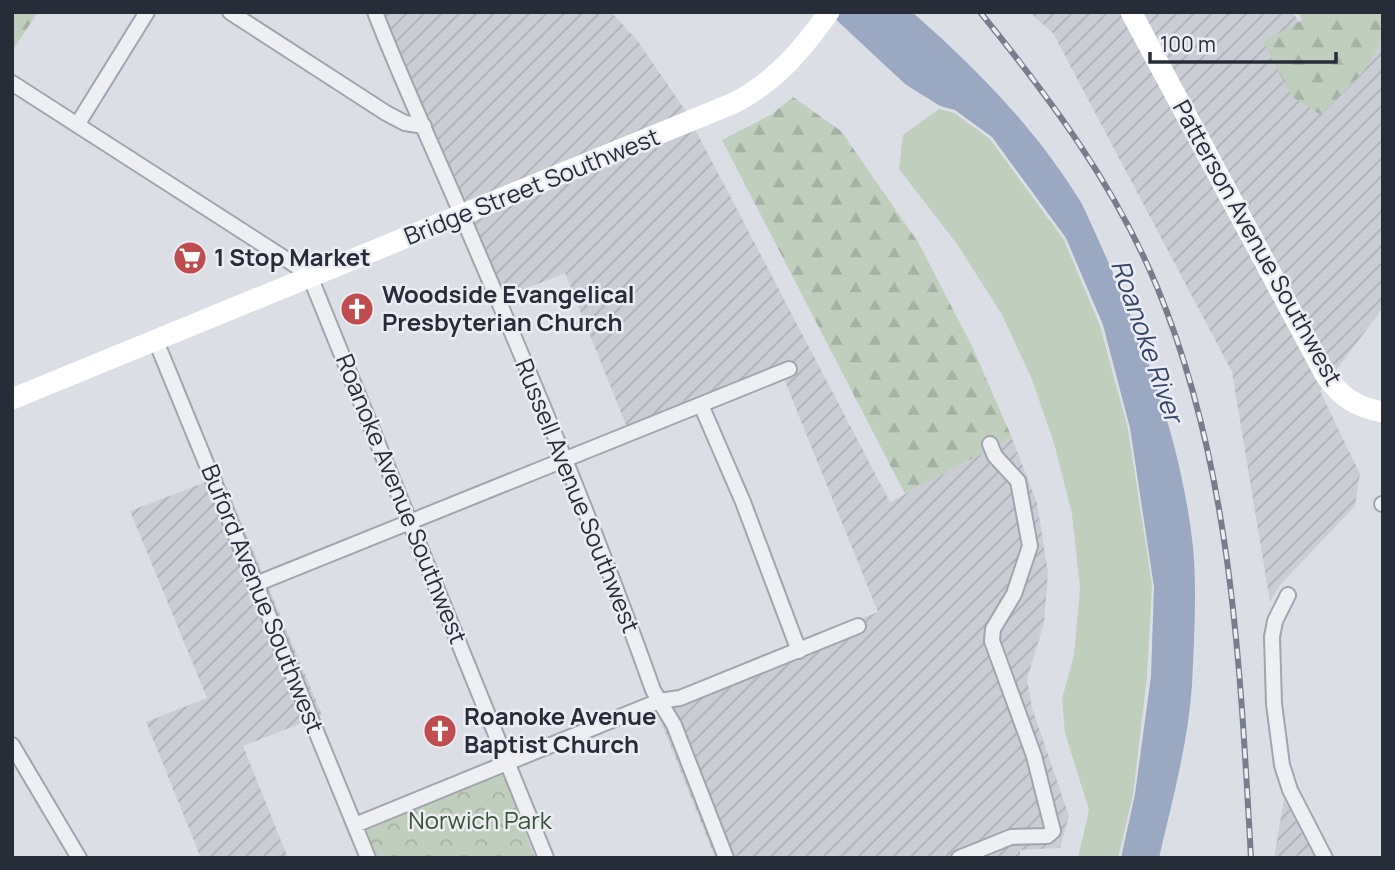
<svg xmlns="http://www.w3.org/2000/svg" width="1395" height="870" viewBox="0 0 1395 870" font-family="Manrope,sans-serif">
	<defs>
		<pattern id="industrial-furrows" width="10" height="10" patternUnits="userSpaceOnUse" patternTransform="scale(1.75)"><rect width="10" height="10" fill="#cbcdd5"/><path d="M-1 1l2-2M0 10L10 0M9 11l2-2" fill="none" stroke="#aeb0b8"/></pattern>
		<pattern id="forest-firs" width="22" height="20" patternUnits="userSpaceOnUse" patternTransform="scale(1.75)"><rect width="22" height="20" fill="#c0cebe"/><path d="M5 1l3.5 6h-7zM16 11l3.5 6h-7z" fill="#a5b1a4"/></pattern>
		<pattern id="park-crowns" width="20" height="18" patternUnits="userSpaceOnUse" patternTransform="scale(1.75)"><rect width="20" height="18" fill="#c0cebe"/><path d="M2 6a3 3 0 1 1 6 0M12 15a3 3 0 1 1 6 0" fill="none" stroke="#a5b1a4"/></pattern>
	</defs>
	<rect width="100%" height="100%" fill="#dcdee5"/>
	<path fill="url(#industrial-furrows)" d="M 368,12 L 611,12 L 637,40 L 685,110 L 890,502 L 1012,438 L 1037,503 L 1048,572 L 1044,623 L 1027,679 L 1032,708 L 1069,816 L 1060,848 L 1020,850 L 1020,858 L 715,858 L 652,699 L 878,612 L 784,379 L 632,440 L 565,273 L 490,303 Z
		M 1029,12 L 1293,12 L 1301,26 L 1383,12 L 1383,308 L 1320,391 L 1360,474 L 1355,506 L 1280,585 L 1270,602 L 1232,372 L 1053,33 Z
		M 222,476 L 322,715 L 243,746 L 288,858 L 201,858 L 146,722 L 207,698 L 130,511 Z
		M 1284,799 L 1315,858 L 1274,858 Z"/>
	<path fill="#c0cebe" d="M 939,109 L 954,113 L 990,139 L 1064,240 L 1100,326 L 1128,429 L 1152,585 L 1147,677 L 1133,795 L 1118,858 L 1078,858 L 1089,810 L 1065,733 L 1062,699 L 1074,655 L 1080,588 L 1072,514 L 1054,443 L 1031,377 L 1001,313 L 957,244 L 899,169 L 903,135 Z"/>
	<path fill="url(#forest-firs)" d="M 12,12 L 38,12 L 12,51 Z
		M 1298,12 L 1383,12 L 1383,39 L 1364,71 L 1321,115 L 1292,97 L 1263,42 L 1302,20 Z
		M 793,97 L 841,131 L 918,242 L 972,346 L 1012,438 L 905,494 L 722,140 L 772,114 Z"/>
	<path fill="url(#park-crowns)" d="M 503,773 L 535,858 L 374,858 L 363,829 Z"/>
	<path fill="#9aa8c2" d="M 828,12 L 912,12 C 977,69 1037,130 1082,204 C 1132,312 1180,427 1193,547 C 1197,587 1194,644 1192,685 C 1188,744 1172,801 1159,858 L 1121,858 L 1135,794 L 1151,676 L 1154,587 L 1130,428 L 1103,325 L 1066,238 L 992,137 L 955,110 L 940,106 L 905,84 Z"/>
	<g fill="none" stroke-linecap="round" stroke-linejoin="round">
		<defs>
			<path id="street" d="M 230,12 L 386,113 L 405,123 L 424,126
				M 375,12 C 404,87 438,158 469,232 C 534,383 598,535 653,690 L 674,725 L 726,858
				M 12,83 L 309,274 L 546,858
				M 77,125 L 147,12
				M 156,341 L 368,858
				M 701,405 L 743,502 L 799,651
				M 1382,504 L 1383,504
				M 256,584 L 789,369
				M 1288,595 L 1275,621 L 1272,637 L 1274,704 L 1282,765 L 1290,790 L 1325,858
				M 12,745 L 79,858
				M 355,825 L 659,701 L 680,698 L 858,626
				M 959,858 L 1011,837 L 1047,836 L 1053,831 L 1034,756 L 992,641 L 993,629 L 1014,594 L 1030,546 L 1018,481 L 995,456 L 990,444"/>
		</defs>
		<use href="#street" stroke="#a2a5ae" stroke-width="18"/>
		<use href="#street" stroke="#eeeff3" stroke-width="14"/>
		<path stroke="#fff" stroke-width="21" d="M 1131,12 L 1326,376 C 1342,398 1356,407 1383,412
			M 12,399 L 734,103 C 776,81 802,50 829,12"/>
		<defs>
			<path id="rail" d="M 980,12 C 1049,97 1115,185 1157,287 C 1232,468 1240,665 1251,858"/>
		</defs>
		<use href="#rail" stroke="#777d8c" stroke-width="6"/>
		<use href="#rail" stroke="#ebedf3" stroke-width="3.5" stroke-dasharray="10" stroke-linecap="butt"/>
	</g>
	<defs>
		<symbol id="supermarket-disc" viewBox="-11 -11 22 22"><circle r="9.5" fill="#bf4c4e" stroke="#ebedf3"/><path d="M-6-5.5h2.5l.6 2H6L4.5 2H-2.5L-4.4-4H-6ZM-1.5 3.2a1.3 1.3 0 1 0 .1 0ZM3 3.2a1.3 1.3 0 1 0 .1 0Z" fill="#fff"/></symbol>
		<symbol id="church-disc" viewBox="-11 -11 22 22"><circle r="9.5" fill="#bf4c4e" stroke="#ebedf3"/><path d="M-1.2-6h2.4v3.5h3.3v2.4h-3.3V6h-2.4V-.1h-3.3v-2.4h3.3Z" fill="#fff"/></symbol>
	</defs>
	<g fill-rule="evenodd">
		<use href="#supermarket-disc" x="171" y="239" width="38" height="38"/>
		<use href="#church-disc" x="338" y="290" width="38" height="38"/>
		<use href="#church-disc" x="421" y="712" width="38" height="38"/>
	</g>
	<g text-anchor="middle" stroke-width="5" stroke-linejoin="round" paint-order="stroke">
		<g font-size="24" fill="#272c39" stroke="#ebedf3">
			<text transform="translate(532 187) rotate(-22)" y="8">Bridge Street Southwest</text>
			<text transform="translate(1257 243) rotate(61)" y="8">Patterson Avenue Southwest</text>
			<text transform="translate(577 496) rotate(68)" y="8">Russell Avenue Southwest</text>
			<text transform="translate(401 499) rotate(68)" y="8">Roanoke Avenue Southwest</text>
			<text transform="translate(262 599) rotate(68)" y="8">Buford Avenue Southwest</text>
		</g>
		<g font-size="24" font-weight="bold" fill="#272c39" stroke="#ebedf3" text-anchor="start">
			<text x="214" y="266">1 Stop Market</text>
			<text x="382" y="303">Woodside Evangelical<tspan x="382" dy="28">Presbyterian Church</tspan></text>
			<text x="464" y="725">Roanoke Avenue<tspan x="464" dy="28">Baptist Church</tspan></text>
		</g>
		<g font-size="24" fill="#385436" stroke="#ebedf3">
			<text x="480" y="829">Norwich Park</text>
		</g>
		<g font-size="26" font-style="italic" fill="#364669" stroke="#ebedf3">
			<text transform="translate(1147 341) rotate(71)" y="9">Roanoke River</text>
		</g>
	</g>
	<rect width="1395" height="870" fill="none" stroke="#272c39" stroke-width="28"/>
	<path d="M1150 52v10h186v-10" fill="none" stroke="#272c39" stroke-width="3.5"/>
	<text x="1160" y="52" font-size="21" fill="#272c39" stroke="#ebedf3" stroke-width="5" paint-order="stroke">100 m</text>
</svg>
